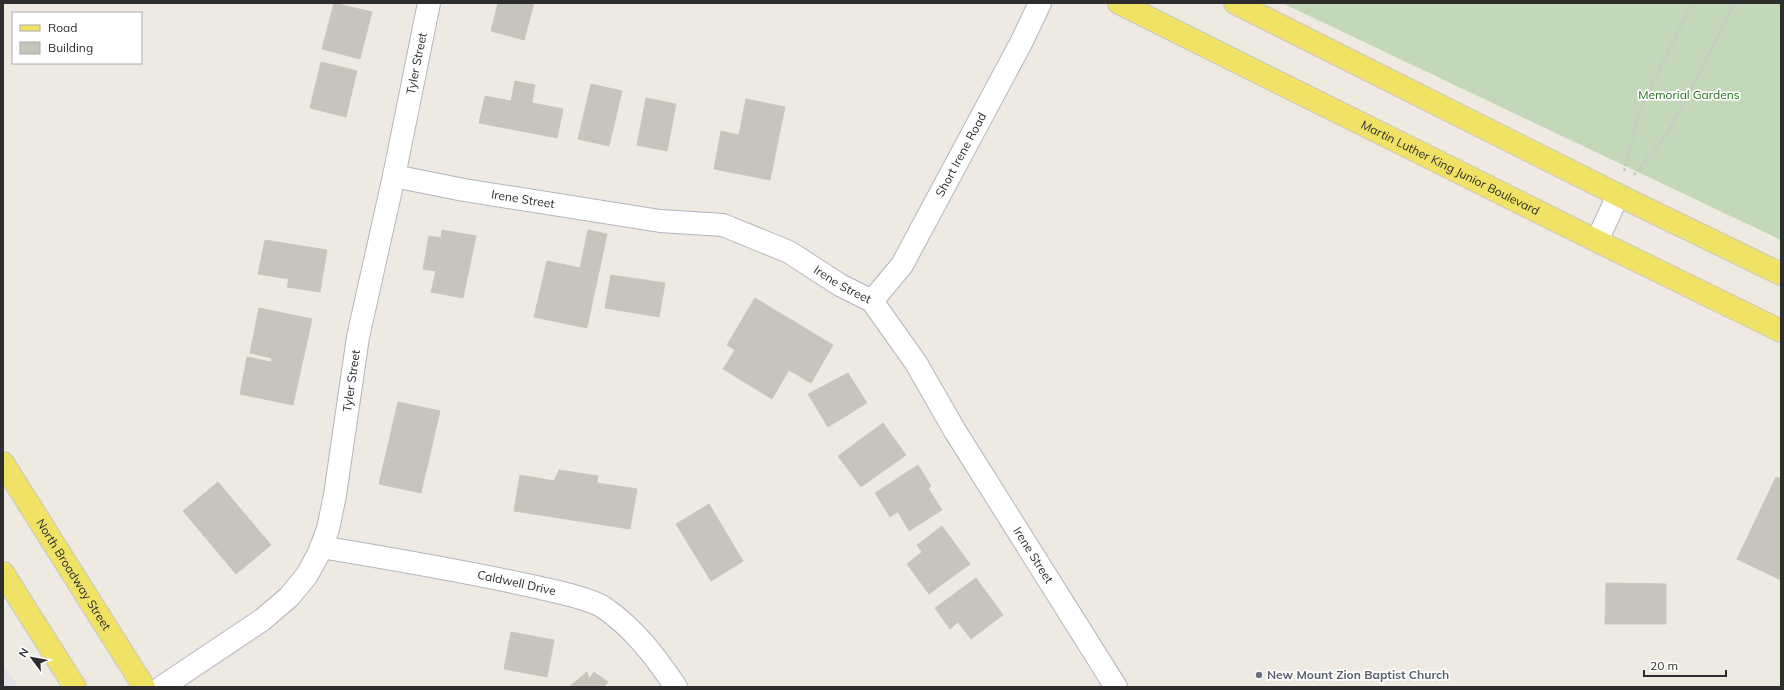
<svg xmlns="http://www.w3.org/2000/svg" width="1784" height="690" viewBox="0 0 1784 690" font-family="Mulish,sans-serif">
	<rect width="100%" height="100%" fill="#eeeae1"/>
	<path fill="#e3e1e7" d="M 3,665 L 19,687 L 3,687 Z"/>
	<path fill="#c3d8b8" d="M 1282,3 L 1781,3 L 1781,240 Z"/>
	<path fill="#c7c4bc" stroke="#cac7ba" d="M 334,3 L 372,12 L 360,59 L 322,49 Z
		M 498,3 L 534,3 L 524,40 L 491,31 Z
		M 321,62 L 357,71 L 346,117 L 310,108 Z
		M 515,81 L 535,85 L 532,103 L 563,109 L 557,138 L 479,123 L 485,96 L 511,101 Z
		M 591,84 L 622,91 L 609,146 L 578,139 Z
		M 646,98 L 676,104 L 667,151 L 637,145 Z
		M 746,99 L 785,107 L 770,180 L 714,169 L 721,131 L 739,135 Z
		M 442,230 L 476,236 L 463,298 L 431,292 L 436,271 L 423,269 L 429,236 L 441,238 Z
		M 588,230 L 607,234 L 587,328 L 534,317 L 547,261 L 580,268 Z
		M 265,240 L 327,250 L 320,292 L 287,287 L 289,279 L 258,274 Z
		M 611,275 L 665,283 L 659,317 L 605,308 Z
		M 755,298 L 833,345 L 811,383 L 789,370 L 772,399 L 723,369 L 735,350 L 727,345 Z
		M 259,308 L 312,319 L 293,405 L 240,394 L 247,357 L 271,362 L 272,358 L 250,353 Z
		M 848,373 L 867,403 L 828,427 L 808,394 Z
		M 398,402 L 440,411 L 421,493 L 379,484 Z
		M 883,423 L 906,455 L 861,487 L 838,456 Z
		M 918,465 L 931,486 L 928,488 L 942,510 L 909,531 L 898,512 L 890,517 L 875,493 Z
		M 559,470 L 598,476 L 597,483 L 637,489 L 630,529 L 514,511 L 520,475 L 554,481 Z
		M 1776,477 L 1781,479 L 1781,580 L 1737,559 Z
		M 218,482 L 271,545 L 236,574 L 183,511 Z
		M 709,504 L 743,561 L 711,581 L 676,524 Z
		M 942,526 L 970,564 L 929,594 L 907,564 L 922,552 L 917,545 Z
		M 976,578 L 1003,615 L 971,639 L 958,622 L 950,629 L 935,608 Z
		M 1606,583 L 1666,584 L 1666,624 L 1605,624 Z
		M 511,632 L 554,640 L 547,677 L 504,669 Z
		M 587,672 L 589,679 L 594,672 L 608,682 L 604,687 L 569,687 Z"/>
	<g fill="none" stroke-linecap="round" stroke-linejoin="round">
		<defs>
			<g id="minor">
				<path id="s1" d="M 394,176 L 464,190 L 660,221 L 723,225 L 789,252 L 840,285 L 872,301 L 916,363 L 955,431 L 1116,687"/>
				<path d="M 1597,241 L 1618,195"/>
				<path id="s2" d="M 872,301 L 902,265 L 1021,43 L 1040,3"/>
				<path id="s3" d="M 321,547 C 393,559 465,571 536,587 C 553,591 589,598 603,607 C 634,628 655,656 676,687"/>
				<path id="s4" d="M 162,687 L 262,620 L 289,597 L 307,575 L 319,553 L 328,529 L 335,495 L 358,337 L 394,176 L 429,3"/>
			</g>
			<g id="major">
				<path id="s5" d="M 1119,3 L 1597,241 L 1781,331"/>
				<path d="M 1235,3 L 1618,195 L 1781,274"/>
				<path id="s6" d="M 3,463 L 144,687"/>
				<path d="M 3,573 L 75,687"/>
			</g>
		</defs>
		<use href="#minor" stroke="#b4b4c0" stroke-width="24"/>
		<use href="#major" stroke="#c8c8c8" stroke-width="24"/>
		<path stroke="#c8c8c8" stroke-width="2.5" stroke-dasharray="3 2" stroke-linecap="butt" d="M 1624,171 L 1639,112 L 1692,3
			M 1634,175 L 1668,133 L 1735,3"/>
		<use href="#minor" stroke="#fff" stroke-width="22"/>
		<use href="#major" stroke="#efe265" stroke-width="22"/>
	</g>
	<circle fill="#6b7280" stroke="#fff" stroke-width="1.5" cx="1259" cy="675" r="4"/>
	<g text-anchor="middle" stroke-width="3.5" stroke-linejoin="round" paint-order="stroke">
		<g font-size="12" fill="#2d2d2d" stroke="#fff">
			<text dy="4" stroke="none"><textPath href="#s4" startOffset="709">Tyler Street</textPath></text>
			<text dy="4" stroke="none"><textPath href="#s2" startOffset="172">Short Irene Road</textPath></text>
			<text dy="4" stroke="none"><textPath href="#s5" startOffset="370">Martin Luther King Junior Boulevard</textPath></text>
			<text dy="4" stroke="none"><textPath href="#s1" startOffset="131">Irene Street</textPath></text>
			<text dy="4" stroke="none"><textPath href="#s1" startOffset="467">Irene Street</textPath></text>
			<text dy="4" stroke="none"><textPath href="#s4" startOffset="385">Tyler Street</textPath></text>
			<text dy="4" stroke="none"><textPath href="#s1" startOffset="802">Irene Street</textPath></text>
			<text dy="4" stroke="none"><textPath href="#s6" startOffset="132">North Broadway Street</textPath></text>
			<text dy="4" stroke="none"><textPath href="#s3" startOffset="199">Caldwell Drive</textPath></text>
		</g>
		<g font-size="12" fill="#226c1c" stroke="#fff">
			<text x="1689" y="99">Memorial Gardens</text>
		</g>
		<g font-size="12" font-weight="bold" fill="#5b616d" stroke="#fff" text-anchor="start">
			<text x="1267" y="679">New Mount Zion Baptist Church</text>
		</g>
	</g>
	<rect width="1784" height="690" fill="none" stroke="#2d2d2d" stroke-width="8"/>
	<rect x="12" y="12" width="130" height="52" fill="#ffffff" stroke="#ababab"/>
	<rect x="20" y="25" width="20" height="6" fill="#efe265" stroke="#ababab"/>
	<text x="48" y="32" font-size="12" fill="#2d2d2d">Road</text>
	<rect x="20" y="42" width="20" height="12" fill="#c7c4bc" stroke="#ababab"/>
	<text x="48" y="52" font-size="12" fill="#2d2d2d">Building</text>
	<g transform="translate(32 658) rotate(302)" stroke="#ffffff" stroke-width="3" paint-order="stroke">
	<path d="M0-3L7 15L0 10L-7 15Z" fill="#2d2d2d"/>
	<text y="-6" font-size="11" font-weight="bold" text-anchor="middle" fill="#2d2d2d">N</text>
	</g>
	<path d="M1644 670v6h82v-6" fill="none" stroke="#2d2d2d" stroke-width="2"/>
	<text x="1650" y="670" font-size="12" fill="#2d2d2d" stroke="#ffffff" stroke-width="3" paint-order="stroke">20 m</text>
</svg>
